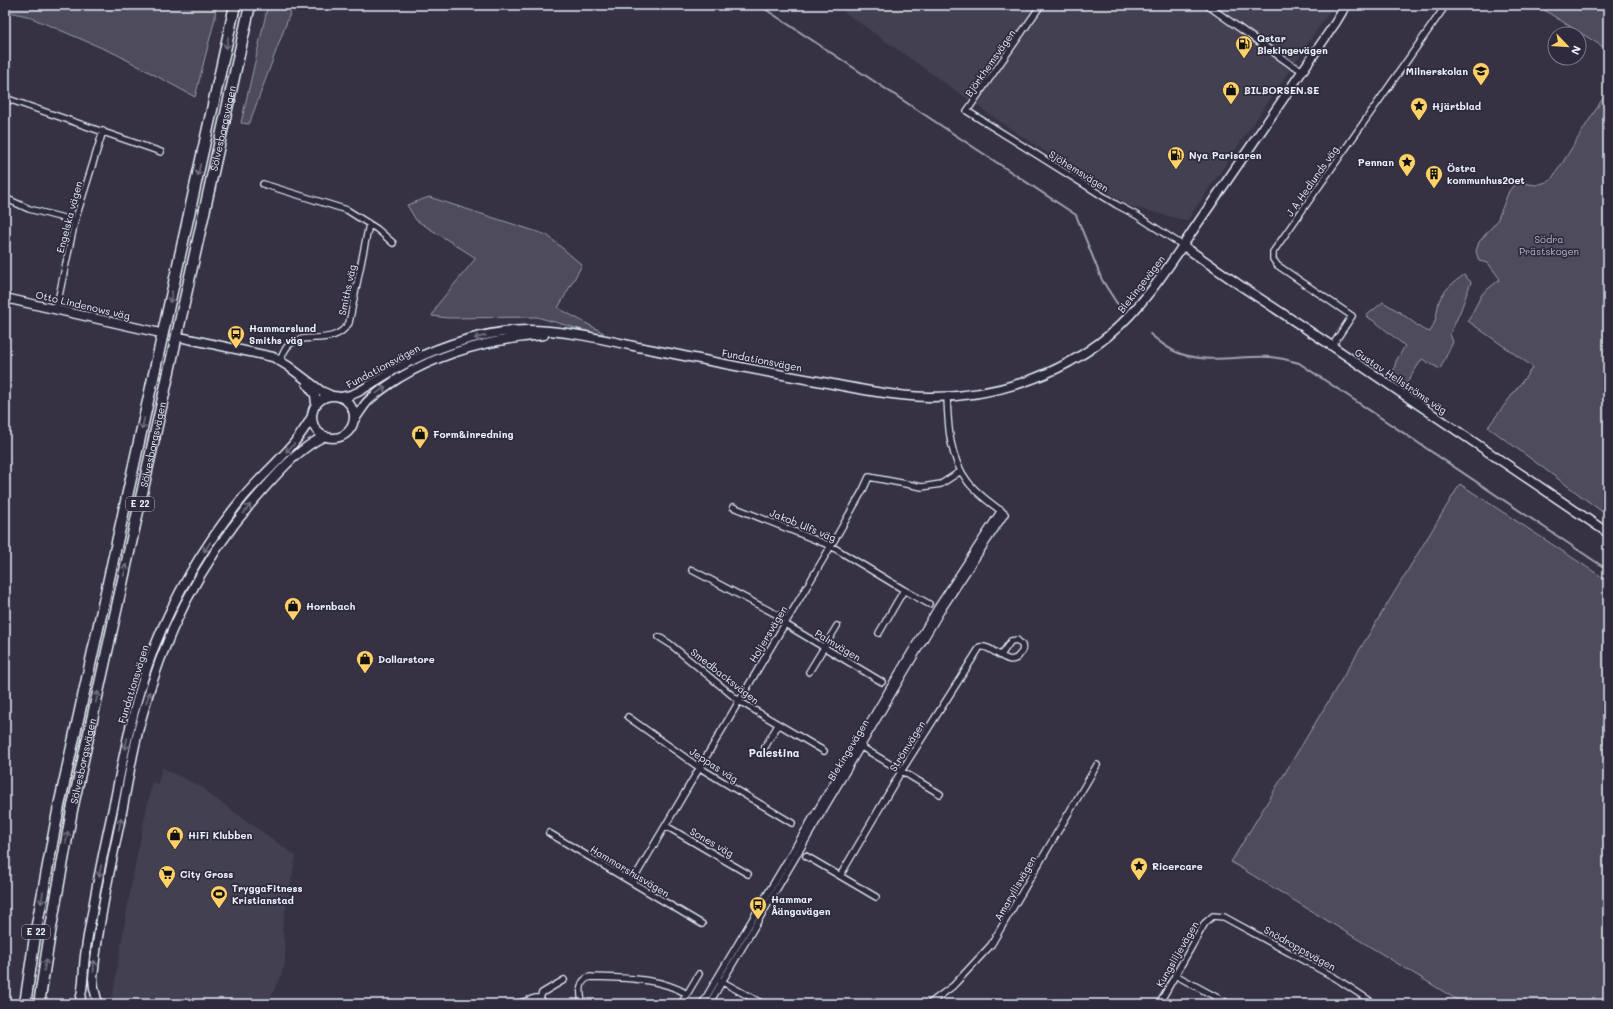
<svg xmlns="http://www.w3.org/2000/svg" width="1613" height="1009" viewBox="0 0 1613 1009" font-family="Mali,sans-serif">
	<rect width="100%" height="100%" fill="#363244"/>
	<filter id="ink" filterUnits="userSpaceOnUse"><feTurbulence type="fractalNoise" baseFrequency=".025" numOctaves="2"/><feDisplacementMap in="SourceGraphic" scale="8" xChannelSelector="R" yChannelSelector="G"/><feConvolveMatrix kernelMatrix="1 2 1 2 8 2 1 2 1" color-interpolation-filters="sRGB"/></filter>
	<g filter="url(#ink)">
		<path fill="#433f51" d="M 834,5 L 1334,5 L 1187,221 L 1129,206 L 1006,126 Z
			M 162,768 L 204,788 L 209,794 L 296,856 L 282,928 L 285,947 L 285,963 L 281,977 L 267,1004 L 115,1004 L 112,999 L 131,885 L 152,782 L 158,784 Z"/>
		<path fill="#4d4b5c" stroke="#9a9eaa" d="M 5,5 L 216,5 L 215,18 L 195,97 L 116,54 L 27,16 L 5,11 Z
			M 268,5 L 293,5 L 249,124 L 241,123 Z
			M 1536,5 L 1608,5 L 1608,50 Z
			M 1608,90 L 1608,516 L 1488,427 L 1533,367 L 1468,321 L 1482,294 L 1500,279 L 1488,263 L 1479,261 L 1476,251 L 1479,242 L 1497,221 L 1509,191 L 1516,182 L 1536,185 L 1550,181 L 1563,162 Z
			M 429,197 L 547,235 L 582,265 L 558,308 L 604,333 L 597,334 L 537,317 L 448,318 L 432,316 L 438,304 L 476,258 L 416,220 L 407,205 Z
			M 1464,275 L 1471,282 L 1460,312 L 1450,334 L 1453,342 L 1440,369 L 1422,359 L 1406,384 L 1392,378 L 1396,361 L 1405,346 L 1377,323 L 1366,316 L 1383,302 L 1401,313 L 1422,329 L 1430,332 C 1437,320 1436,314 1439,302 C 1442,291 1455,281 1464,275 Z
			M 1460,484 L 1608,581 L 1608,1004 L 1464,1004 L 1231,862 Z"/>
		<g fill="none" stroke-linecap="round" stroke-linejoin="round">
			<path stroke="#a0a4af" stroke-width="2" d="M 759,5 L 1076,215 L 1102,280 L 1116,302 L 1125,310
				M 1150,334 C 1160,342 1169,350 1181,354 C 1211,364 1241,355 1271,357 C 1281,358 1290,360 1299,363 L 1608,570"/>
			<defs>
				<path id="street" d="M 1041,5 L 967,111 L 1117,205 L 1136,215 L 1182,245
					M 1207,5 L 1290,64 L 1302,70
					M 5,98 L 161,152
					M 263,184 L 347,210 L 377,229 L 393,243
					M 5,198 L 29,209 L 75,221
					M 56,310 L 75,221 L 103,131
					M 1332,346 L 1352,316 L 1277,265 L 1273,259 L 1273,252 L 1446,5
					M 280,361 C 282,356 284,351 287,347 C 303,329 332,349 349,323 L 369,224
					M 733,507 L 831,546 L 904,590 L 879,633
					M 692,570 L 787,620
					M 904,590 L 929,604
					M 785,624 L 882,682
					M 659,637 L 670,644 L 739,701 L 824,751
					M 809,672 L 837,626
					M 628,717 L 700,768 L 792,823
					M 858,745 L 940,794
					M 765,747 L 778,725
					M 666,826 L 748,874
					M 549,833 L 702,924
					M 806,856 L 876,897
					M 840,876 L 902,770 L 980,647 C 993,644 1009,671 1020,654 C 1023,651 1023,649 1022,645 L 1017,640 L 1011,641 L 1001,655
					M 632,882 L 831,546 L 863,490 L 869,477 L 922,487 L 941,484 L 961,471
					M 1175,975 L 1229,1004
					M 719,980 L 763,1004
					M 540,998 L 542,993 L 564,980
					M 517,1004 L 535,998 L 540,998 L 545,1004
					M 582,1004 C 581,994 577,981 590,977 C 620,978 660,977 687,994
					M 681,1004 L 699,974
					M 702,1004 L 937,608 L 1001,510
					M 709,1004 L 941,611 L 1005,514 C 992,504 978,495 968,482 C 949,457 948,426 947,396
					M 929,1004 L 953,986 L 991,945 L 1097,765
					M 1159,1004 L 1205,923 L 1213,916 L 1224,917 L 1334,977 L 1375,1004"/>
				<path id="secondary" d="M 1182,245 L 1241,286 L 1332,346 L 1608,533
					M 5,298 L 156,332
					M 184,338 L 273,357 L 288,366 L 321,391 L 330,395
					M 307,384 L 315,395 L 316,404
					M312 417a21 21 0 1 1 42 0a21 21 0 1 1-42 0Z
					M 341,397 L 351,395 L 358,392 C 375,382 391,371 409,362 C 444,344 487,331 527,330 C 564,330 602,339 638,347 C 695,358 753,370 811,380 C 850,387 888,396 928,397 C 992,398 1058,377 1108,336 C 1150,301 1178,251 1209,207 C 1251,145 1294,84 1336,22 L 1346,5
					M 355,419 C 359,413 363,407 367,402 C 377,392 388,385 399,378 C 444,351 492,339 544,335
					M 79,1004 C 84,989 83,972 85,956 C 87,940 90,924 93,908 C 99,871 107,835 115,799 C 125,748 135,697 154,648 C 175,595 205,544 241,500 C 264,472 295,449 312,416
					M 98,1004 L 94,988 L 93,978 C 98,925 109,874 120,822 C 127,788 132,753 141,720 C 163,636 203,557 261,492 C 280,471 299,448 325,436"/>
				<g id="highway">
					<path d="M 25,1004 L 36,930 L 59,806 L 235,5"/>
					<path id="s1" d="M 39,1004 L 50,933 L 72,810 L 250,5"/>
				</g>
			</defs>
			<use href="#street" stroke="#e8f1f8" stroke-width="8"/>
			<use href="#secondary" stroke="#e8f1f8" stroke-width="11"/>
			<use href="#highway" stroke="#e8f1f8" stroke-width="13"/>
			<use href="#street" stroke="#2f2a3d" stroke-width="5.5"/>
			<use href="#secondary" stroke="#2f2a3d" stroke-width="8"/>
			<use href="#highway" stroke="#2f2a3d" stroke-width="10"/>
		</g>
		<defs><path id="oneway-shaft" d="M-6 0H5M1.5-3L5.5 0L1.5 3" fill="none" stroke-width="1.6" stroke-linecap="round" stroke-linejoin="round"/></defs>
		<g stroke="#70707e">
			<use href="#oneway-shaft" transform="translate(227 43) rotate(102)"/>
			<use href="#oneway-shaft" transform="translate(199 170) rotate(102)"/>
			<use href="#oneway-shaft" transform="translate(171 297) rotate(102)"/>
			<use href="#oneway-shaft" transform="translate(480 337) rotate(167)"/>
			<use href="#oneway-shaft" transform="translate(381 390) rotate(-36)"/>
			<use href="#oneway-shaft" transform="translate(143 424) rotate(102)"/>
			<use href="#oneway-shaft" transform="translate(290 448) rotate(136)"/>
			<use href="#oneway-shaft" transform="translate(247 509) rotate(-52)"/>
			<use href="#oneway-shaft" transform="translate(207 547) rotate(123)"/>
			<use href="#oneway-shaft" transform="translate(125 570) rotate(-78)"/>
			<use href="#oneway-shaft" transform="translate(97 697) rotate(-78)"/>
			<use href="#oneway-shaft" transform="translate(148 697) rotate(-73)"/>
			<use href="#oneway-shaft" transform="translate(126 744) rotate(102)"/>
			<use href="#oneway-shaft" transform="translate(120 824) rotate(-78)"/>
			<use href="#oneway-shaft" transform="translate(67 837) rotate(-79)"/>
			<use href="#oneway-shaft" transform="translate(100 871) rotate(101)"/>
			<use href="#oneway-shaft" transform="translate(42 898) rotate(100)"/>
			<use href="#oneway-shaft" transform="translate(45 965) rotate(-81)"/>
			<use href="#oneway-shaft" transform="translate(94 966) rotate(-85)"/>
		</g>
	</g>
	<defs>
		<symbol id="fuel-pin" viewBox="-11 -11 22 30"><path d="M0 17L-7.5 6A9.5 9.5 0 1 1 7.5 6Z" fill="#ffd166" stroke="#2f2a3d"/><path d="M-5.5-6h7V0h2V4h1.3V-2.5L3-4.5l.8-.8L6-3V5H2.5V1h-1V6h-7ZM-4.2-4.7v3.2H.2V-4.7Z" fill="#111"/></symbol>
		<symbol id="school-pin" viewBox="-11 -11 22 30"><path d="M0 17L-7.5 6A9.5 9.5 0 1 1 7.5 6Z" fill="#ffd166" stroke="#2f2a3d"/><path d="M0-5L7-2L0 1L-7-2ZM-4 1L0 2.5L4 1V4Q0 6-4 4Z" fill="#111"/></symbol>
		<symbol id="shop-pin" viewBox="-11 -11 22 30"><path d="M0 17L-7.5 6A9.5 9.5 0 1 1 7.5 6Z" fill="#ffd166" stroke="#2f2a3d"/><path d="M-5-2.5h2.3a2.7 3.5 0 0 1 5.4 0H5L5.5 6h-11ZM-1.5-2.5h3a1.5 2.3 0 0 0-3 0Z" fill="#111"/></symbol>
		<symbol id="sight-pin" viewBox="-11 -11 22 30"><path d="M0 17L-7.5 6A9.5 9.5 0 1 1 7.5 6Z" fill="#ffd166" stroke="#2f2a3d"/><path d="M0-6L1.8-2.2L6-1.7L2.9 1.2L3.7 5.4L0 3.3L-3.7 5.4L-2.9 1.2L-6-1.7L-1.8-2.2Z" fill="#111"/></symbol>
		<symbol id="building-pin" viewBox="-11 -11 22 30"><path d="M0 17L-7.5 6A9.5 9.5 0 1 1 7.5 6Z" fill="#ffd166" stroke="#2f2a3d"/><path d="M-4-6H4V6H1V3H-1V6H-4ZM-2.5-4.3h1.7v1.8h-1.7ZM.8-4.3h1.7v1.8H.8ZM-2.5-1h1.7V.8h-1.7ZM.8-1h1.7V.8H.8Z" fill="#111"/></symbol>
		<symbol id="bus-pin" viewBox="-11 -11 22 30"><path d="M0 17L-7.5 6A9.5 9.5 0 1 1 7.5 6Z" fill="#ffd166" stroke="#2f2a3d"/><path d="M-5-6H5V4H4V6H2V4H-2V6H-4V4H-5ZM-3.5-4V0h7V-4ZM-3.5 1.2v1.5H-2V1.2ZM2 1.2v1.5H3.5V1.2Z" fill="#111"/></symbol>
		<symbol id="supermarket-pin" viewBox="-11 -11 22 30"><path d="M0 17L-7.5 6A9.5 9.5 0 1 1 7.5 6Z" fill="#ffd166" stroke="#2f2a3d"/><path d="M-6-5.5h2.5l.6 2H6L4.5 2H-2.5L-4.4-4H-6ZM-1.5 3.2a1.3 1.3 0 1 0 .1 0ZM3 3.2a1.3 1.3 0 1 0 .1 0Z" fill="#111"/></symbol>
		<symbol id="stadium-pin" viewBox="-11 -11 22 30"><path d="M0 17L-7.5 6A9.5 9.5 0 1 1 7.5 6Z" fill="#ffd166" stroke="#2f2a3d"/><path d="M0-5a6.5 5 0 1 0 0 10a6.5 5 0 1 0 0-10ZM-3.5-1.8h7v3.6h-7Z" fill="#111"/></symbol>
	</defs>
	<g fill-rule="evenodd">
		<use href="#fuel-pin" x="1234" y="34" width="20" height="27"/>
		<use href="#school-pin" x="1471" y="61" width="20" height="27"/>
		<use href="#shop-pin" x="1221" y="80" width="20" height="27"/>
		<use href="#sight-pin" x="1409" y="96" width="20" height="27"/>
		<use href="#fuel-pin" x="1166" y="145" width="20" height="27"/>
		<use href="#sight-pin" x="1397" y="152" width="20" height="27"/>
		<use href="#building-pin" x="1424" y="164" width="20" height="27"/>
		<use href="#bus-pin" x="226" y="324" width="20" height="27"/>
		<use href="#shop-pin" x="410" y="424" width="20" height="27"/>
		<use href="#shop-pin" x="283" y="596" width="20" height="27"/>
		<use href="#shop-pin" x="355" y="649" width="20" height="27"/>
		<use href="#shop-pin" x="165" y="825" width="20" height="27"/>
		<use href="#sight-pin" x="1129" y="856" width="20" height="27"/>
		<use href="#supermarket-pin" x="157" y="864" width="20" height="27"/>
		<use href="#stadium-pin" x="209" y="884" width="20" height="27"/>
		<use href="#bus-pin" x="748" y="895" width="20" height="27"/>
	</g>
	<g text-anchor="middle" stroke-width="3.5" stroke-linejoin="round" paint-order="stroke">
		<g fill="#2f2a3d" stroke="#b0b5c0" stroke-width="1">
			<rect x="126" y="497" width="28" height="14" rx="3"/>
			<rect x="22" y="925" width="28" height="14" rx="3"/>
		</g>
		<g font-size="9" font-weight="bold" fill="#e8f1f8">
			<text x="140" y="507">E 22</text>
			<text x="36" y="935">E 22</text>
		</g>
		<g font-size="10" font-weight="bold" fill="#e8f1f8" stroke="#2f2a3d" text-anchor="start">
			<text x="1257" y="42">Qstar<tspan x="1257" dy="12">Blekingevägen</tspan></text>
			<text x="1468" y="75" text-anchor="end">Milnerskolan</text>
			<text x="1244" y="94">BILBORSEN.SE</text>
			<text x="1432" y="110">Hjärtblad</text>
			<text x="1189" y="159">Nya Parisaren</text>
			<text x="1394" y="166" text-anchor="end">Pennan</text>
			<text x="1447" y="172">Östra<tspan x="1447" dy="12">kommunhus20et</tspan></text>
			<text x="249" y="332">Hammarslund<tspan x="249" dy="12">Smiths väg</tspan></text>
			<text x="433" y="438">Form&amp;inredning</text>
			<text x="306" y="610">Hornbach</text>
			<text x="378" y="663">Dollarstore</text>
			<text x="188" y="839">HiFi Klubben</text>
			<text x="1152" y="870">Ricercare</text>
			<text x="180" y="878">City Gross</text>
			<text x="232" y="892">TryggaFitness<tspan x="232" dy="12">Kristianstad</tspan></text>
			<text x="771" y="903">Hammar<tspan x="771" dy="12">Åängavägen</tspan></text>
		</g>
		<g font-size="10" fill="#e8f1f8" stroke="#2f2a3d">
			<text transform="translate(990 63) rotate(-55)" y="4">Björkhemsvägen</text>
			<text dy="4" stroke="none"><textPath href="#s1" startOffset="895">Sölvesborgsvägen</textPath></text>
			<text transform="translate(1079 171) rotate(32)" y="4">Sjöhemsvägen</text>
			<text transform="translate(1312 181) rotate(-55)" y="4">J A Hedlunds väg</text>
			<text transform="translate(69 217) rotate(-75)" y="4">Engelska vägen</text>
			<text transform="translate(1141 284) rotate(-52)" y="4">Blekingevägen</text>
			<text transform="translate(347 290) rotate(-78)" y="4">Smiths väg</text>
			<text transform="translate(83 305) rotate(13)" y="4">Otto Lindenows väg</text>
			<text transform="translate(762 360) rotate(11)" y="4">Fundationsvägen</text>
			<text transform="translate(383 366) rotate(-28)" y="4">Fundationsvägen</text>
			<text transform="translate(1401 381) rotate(34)" y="4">Gustav Hellströms väg</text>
			<text dy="4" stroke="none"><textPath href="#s1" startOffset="571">Sölvesborgsvägen</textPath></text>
			<text transform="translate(803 525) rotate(22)" y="4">Jakob Ulfs väg</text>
			<text transform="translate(768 634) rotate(-59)" y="4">Holjersvägen</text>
			<text transform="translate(838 645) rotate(31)" y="4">Palmvägen</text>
			<text transform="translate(725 676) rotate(38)" y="4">Smedbacksvägen</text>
			<text transform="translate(133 684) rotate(-73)" y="4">Fundationsvägen</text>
			<text transform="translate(907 746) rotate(-58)" y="4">Strömvägen</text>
			<text transform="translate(848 750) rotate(-59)" y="4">Blekingevägen</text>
			<text dy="4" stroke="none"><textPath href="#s1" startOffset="247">Sölvesborgsvägen</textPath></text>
			<text transform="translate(714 765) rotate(33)" y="4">Jeppas väg</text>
			<text transform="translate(712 842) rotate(30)" y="4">Sones väg</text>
			<text transform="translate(630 871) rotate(31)" y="4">Hammarshusvägen</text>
			<text transform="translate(1015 888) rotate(-60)" y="4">Amaryllisvägen</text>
			<text transform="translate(1300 948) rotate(29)" y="4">Snödroppsvägen</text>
			<text transform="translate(1177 954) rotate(-60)" y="4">Kungsliljevägen</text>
		</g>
		<g font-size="10" fill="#b2b7c1" stroke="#2f2a3d">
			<text x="1549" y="243">Södra<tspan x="1549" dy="12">Prästskogen</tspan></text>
		</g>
		<g font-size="11" font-weight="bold" fill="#e8f1f8" stroke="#2f2a3d">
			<text x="774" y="757">Palestina</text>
		</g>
	</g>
	<rect width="1613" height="1009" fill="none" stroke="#2f2a3d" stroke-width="20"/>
	<rect x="10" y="10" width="1593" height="989" fill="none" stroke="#e8f1f8" stroke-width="1.5" filter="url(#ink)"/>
	<g transform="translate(1567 46) rotate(115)"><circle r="19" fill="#2f2a3d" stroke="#797a88"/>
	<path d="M0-3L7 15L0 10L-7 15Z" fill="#ffd166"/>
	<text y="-6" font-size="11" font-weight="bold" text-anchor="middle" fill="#e8f1f8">N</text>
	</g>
</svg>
